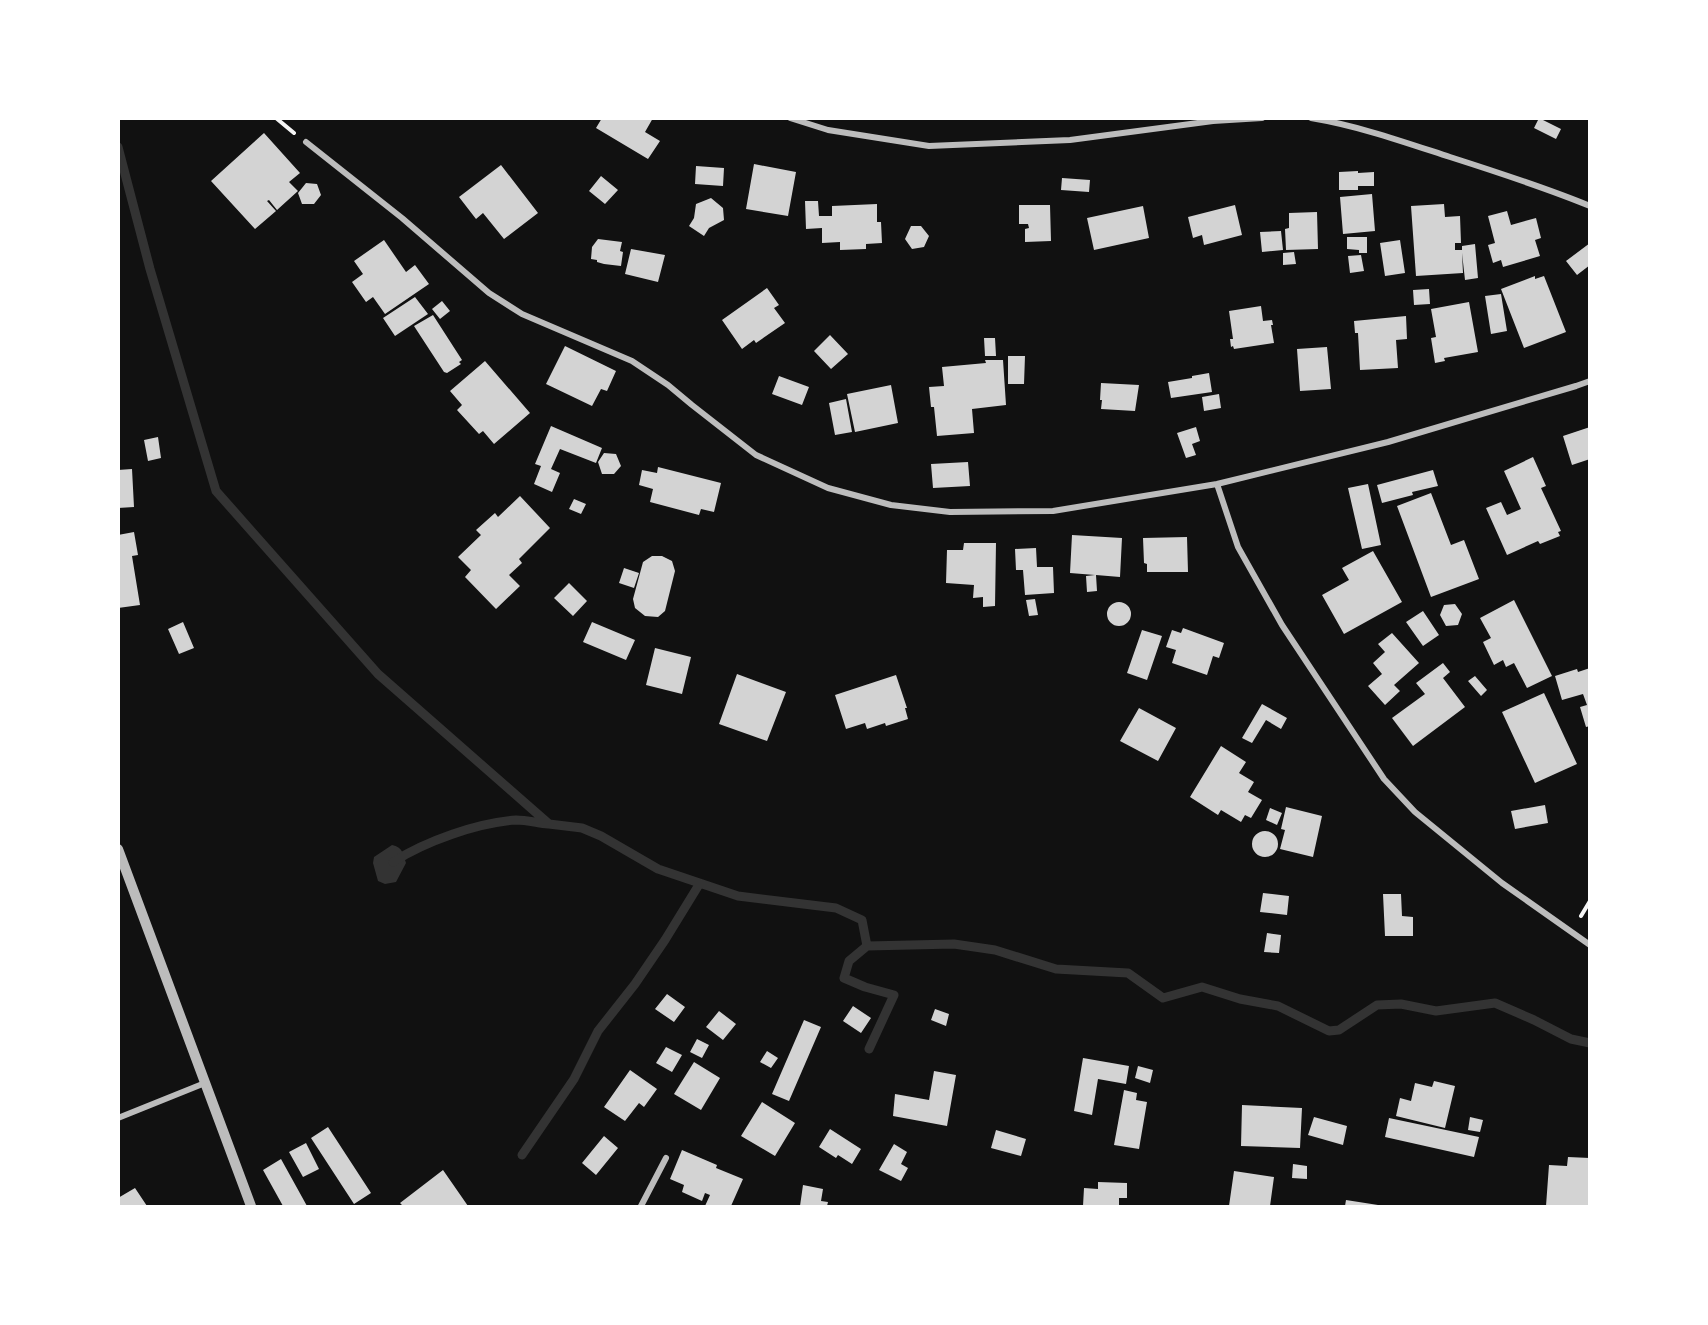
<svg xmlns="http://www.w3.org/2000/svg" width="1708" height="1325" viewBox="0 0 1708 1325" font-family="Overpass,sans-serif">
	<rect width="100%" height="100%" fill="#111"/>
	<path fill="#333" d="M 392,845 C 403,847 403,854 406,863 L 396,882 L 385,884 L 378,881 L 373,863 L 374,857 Z"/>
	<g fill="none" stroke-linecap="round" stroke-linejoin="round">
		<path stroke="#333" stroke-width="9" d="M 118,147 L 150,269 L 216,491 L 378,674 L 549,824 L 582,828 L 601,836 L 658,869 L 738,896 L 836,908 L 862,920 L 867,946 L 954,944 L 995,950 L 1056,969 L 1128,973 L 1163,998 L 1202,987 L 1240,999 L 1278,1006 L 1329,1031 L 1339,1030 L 1377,1005 L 1401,1004 L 1436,1011 L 1495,1003 L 1534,1020 L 1571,1039 L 1590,1043
			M 393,862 C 426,841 477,823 516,820 C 526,820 538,823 548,824
			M 867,946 L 849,961 L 844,978 L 865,987 L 894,995 L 869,1049
			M 522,1155 L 574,1079 L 598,1031 L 635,984 L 665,940 L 700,883"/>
	</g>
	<path fill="#d3d3d3" d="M 602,118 L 653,118 L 645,132 L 660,141 L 648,159 L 596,128 Z
		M 1539,118 L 1561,129 L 1556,139 L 1534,128 Z
		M 264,133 L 300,173 L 289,182 L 298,191 L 277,210 L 269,200 L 267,201 L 276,211 L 255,229 L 211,181 Z
		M 754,164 L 796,172 L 788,216 L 746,209 Z
		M 501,165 L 538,213 L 504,239 L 483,213 L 476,219 L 459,197 Z
		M 696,166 L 724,168 L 723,186 L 695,184 Z
		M 1358,171 L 1358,173 L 1374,172 L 1374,186 L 1358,186 L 1358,190 L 1339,190 L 1339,172 Z
		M 601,176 L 618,190 L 605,204 L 589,191 Z
		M 1062,178 L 1090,180 L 1089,192 L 1061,190 Z
		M 306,183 L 317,184 L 321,195 L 314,204 L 302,204 L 298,193 Z
		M 1372,194 L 1375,231 L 1343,234 L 1340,197 Z
		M 711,198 L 723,208 L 724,220 L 709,228 L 704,236 L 689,226 L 694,218 L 696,204 Z
		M 805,201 L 818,201 L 819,216 L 832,216 L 832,206 L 877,204 L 877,222 L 881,222 L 882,243 L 866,244 L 866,249 L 840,250 L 840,242 L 822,243 L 822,228 L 806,229 Z
		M 1444,204 L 1445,217 L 1460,216 L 1461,243 L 1455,243 L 1455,250 L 1462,250 L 1462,246 L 1475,244 L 1478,278 L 1465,280 L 1462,253 L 1463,273 L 1416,276 L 1411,206 Z
		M 1019,205 L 1050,205 L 1051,241 L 1025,242 L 1025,229 L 1029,228 L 1028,224 L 1019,224 Z
		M 1235,205 L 1242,235 L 1204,245 L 1202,235 L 1193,238 L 1188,217 Z
		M 1143,206 L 1149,238 L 1094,250 L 1087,218 Z
		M 1507,211 L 1511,225 L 1536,218 L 1541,238 L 1535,240 L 1540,256 L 1503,267 L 1501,260 L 1493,263 L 1488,245 L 1495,243 L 1488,216 Z
		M 1317,212 L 1318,249 L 1286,250 L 1285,229 L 1289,228 L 1289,213 Z
		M 911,226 L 921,226 L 929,236 L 924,247 L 912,249 L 905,239 Z
		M 1281,231 L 1283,250 L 1262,252 L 1260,232 Z
		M 1347,237 L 1367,237 L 1367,253 L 1359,253 L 1359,250 L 1347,249 Z
		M 598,239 L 622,242 L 620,251 L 623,252 L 621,266 L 604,264 L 597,262 L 597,260 L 591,259 L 592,247 Z
		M 384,240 L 406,272 L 415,265 L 429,284 L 385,314 L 373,297 L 366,302 L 352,282 L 363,274 L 354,261 Z
		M 1400,240 L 1405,273 L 1385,276 L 1380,243 Z
		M 1590,243 L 1590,265 L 1577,275 L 1566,261 Z
		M 631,249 L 665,255 L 658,282 L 625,274 Z
		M 1294,252 L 1296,264 L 1283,265 L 1283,253 Z
		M 1361,255 L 1364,271 L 1350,273 L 1348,256 Z
		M 1535,276 L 1535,279 L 1544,276 L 1566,332 L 1524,348 L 1501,289 Z
		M 767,288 L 779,305 L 774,308 L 785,323 L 756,343 L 754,340 L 742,349 L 722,320 Z
		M 1429,289 L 1430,304 L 1414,305 L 1413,290 Z
		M 1501,294 L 1507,331 L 1491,334 L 1485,296 Z
		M 415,297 L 428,314 L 395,336 L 383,318 Z
		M 442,301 L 450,311 L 440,319 L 432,309 Z
		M 1469,302 L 1478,352 L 1444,358 L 1445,361 L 1435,363 L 1431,338 L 1436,337 L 1431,309 Z
		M 1261,306 L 1263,321 L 1272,320 L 1273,325 L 1271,325 L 1274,343 L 1234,349 L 1233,346 L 1231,347 L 1230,339 L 1233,339 L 1229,311 Z
		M 433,315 L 462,360 L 459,362 L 461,364 L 447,373 L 444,372 L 414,326 Z
		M 1406,316 L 1407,339 L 1396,340 L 1398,368 L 1360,370 L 1358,333 L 1355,333 L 1354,321 Z
		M 830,335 L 848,354 L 831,369 L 814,351 Z
		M 984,338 L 995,338 L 996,356 L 985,356 Z
		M 565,346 L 616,371 L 607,391 L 601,389 L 592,406 L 546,384 Z
		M 1327,347 L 1331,389 L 1300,391 L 1297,349 Z
		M 1008,356 L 1025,356 L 1024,384 L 1008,384 Z
		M 985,360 L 1003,360 L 1006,405 L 972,409 L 974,433 L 937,436 L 934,407 L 931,407 L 929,387 L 944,386 L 942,367 L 986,363 Z
		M 485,361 L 530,413 L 494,444 L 483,431 L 479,434 L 457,410 L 462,405 L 450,391 Z
		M 1209,373 L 1212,392 L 1171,398 L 1168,382 L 1192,378 L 1192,376 Z
		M 779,376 L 809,387 L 802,405 L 772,394 Z
		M 1101,383 L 1139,385 L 1135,411 L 1101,409 L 1102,400 L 1100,400 Z
		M 891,385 L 898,423 L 855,432 L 847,394 Z
		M 1219,394 L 1221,408 L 1204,411 L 1202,397 Z
		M 846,399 L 852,432 L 835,435 L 829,403 Z
		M 551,426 L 602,448 L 596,463 L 560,449 L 551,469 L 560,473 L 552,492 L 534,484 L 541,466 L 535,464 Z
		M 1196,427 L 1200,441 L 1192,444 L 1196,455 L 1186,458 L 1177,433 Z
		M 1590,427 L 1590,459 L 1572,465 L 1563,436 Z
		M 158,437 L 161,458 L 148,461 L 144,440 Z
		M 604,453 L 616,454 L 621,466 L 614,474 L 602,474 L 598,462 Z
		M 1533,457 L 1546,486 L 1541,488 L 1561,531 L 1558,532 L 1560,536 L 1540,544 L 1538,541 L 1507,555 L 1486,508 L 1501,502 L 1507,515 L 1521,509 L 1504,471 Z
		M 968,462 L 970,486 L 933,488 L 931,464 Z
		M 658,467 L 721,483 L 714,512 L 701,509 L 699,515 L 650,502 L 653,489 L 639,485 L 642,470 L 657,473 Z
		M 132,469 L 134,507 L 118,508 L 118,470 Z
		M 1433,470 L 1438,486 L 1412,492 L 1413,495 L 1382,503 L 1377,485 Z
		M 1368,484 L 1381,545 L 1362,549 L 1348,488 Z
		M 1431,493 L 1451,545 L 1464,540 L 1479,579 L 1431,597 L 1397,506 Z
		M 520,496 L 550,528 L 519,559 L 522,563 L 509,575 L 520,586 L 496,609 L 465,577 L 471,570 L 458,557 L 481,535 L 476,530 L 495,513 L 498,517 Z
		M 574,499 L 586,504 L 581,514 L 569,509 Z
		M 134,532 L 138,555 L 132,556 L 140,605 L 118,608 L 118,535 Z
		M 1072,535 L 1122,538 L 1120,577 L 1096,575 L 1097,591 L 1087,592 L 1086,576 L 1095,575 L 1070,573 Z
		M 1187,537 L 1188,572 L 1147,572 L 1147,564 L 1144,563 L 1143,538 Z
		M 964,543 L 996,543 L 995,606 L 983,607 L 983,597 L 973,598 L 974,585 L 946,583 L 947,550 L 963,550 Z
		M 1036,548 L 1037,567 L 1053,567 L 1054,593 L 1025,595 L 1023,570 L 1016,570 L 1015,549 Z
		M 1373,551 L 1402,602 L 1344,634 L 1322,595 L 1349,580 L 1342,568 Z
		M 652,556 L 662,556 L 672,561 L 675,571 L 665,611 L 658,617 L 645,616 L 635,608 L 633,599 L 643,562 Z
		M 624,568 L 639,573 L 634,588 L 619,583 Z
		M 569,583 L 587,601 L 573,616 L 554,598 Z
		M 1035,599 L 1038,615 L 1029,616 L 1026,600 Z
		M 1514,600 L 1552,676 L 1527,688 L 1514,663 L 1506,667 L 1503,660 L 1494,665 L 1483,642 L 1491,638 L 1480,618 Z
		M1107 614a12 12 0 1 1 24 0a12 12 0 1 1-24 0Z
		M 1455,604 L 1462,614 L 1458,625 L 1446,626 L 1440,615 L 1444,605 Z
		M 1423,611 L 1439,635 L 1423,646 L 1406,622 Z
		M 183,622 L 194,648 L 179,654 L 168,629 Z
		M 592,622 L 635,640 L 626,660 L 583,642 Z
		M 1183,628 L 1224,643 L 1219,658 L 1213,656 L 1207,675 L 1172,663 L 1176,650 L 1166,647 L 1172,630 L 1181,633 Z
		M 1142,630 L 1162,636 L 1147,680 L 1127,673 Z
		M 1392,633 L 1419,663 L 1394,685 L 1400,691 L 1385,705 L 1368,686 L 1382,674 L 1373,663 L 1385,652 L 1378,644 Z
		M 655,648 L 691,657 L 682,694 L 646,685 Z
		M 1443,663 L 1450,672 L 1443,678 L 1465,707 L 1413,746 L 1392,718 L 1425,694 L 1416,683 Z
		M 1590,668 L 1590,726 L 1586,727 L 1580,707 L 1587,705 L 1583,694 L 1562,700 L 1555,676 L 1577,669 L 1578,672 Z
		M 737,674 L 786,692 L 767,741 L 719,724 Z
		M 896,675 L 907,708 L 905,708 L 908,719 L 886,726 L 885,723 L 867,729 L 865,723 L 846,729 L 835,695 Z
		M 1475,676 L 1487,690 L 1481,696 L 1468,681 Z
		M 1544,693 L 1577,764 L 1535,783 L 1502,712 Z
		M 1262,704 L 1287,718 L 1281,729 L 1266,720 L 1252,743 L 1242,738 Z
		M 1139,708 L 1176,728 L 1158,761 L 1120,741 Z
		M 1221,746 L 1246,762 L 1239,773 L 1254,782 L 1248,792 L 1262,800 L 1251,818 L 1245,815 L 1241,822 L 1221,810 L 1218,815 L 1190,797 Z
		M 1545,805 L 1548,823 L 1515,829 L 1511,811 Z
		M 1286,807 L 1322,816 L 1313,857 L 1280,849 L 1285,830 L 1281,829 Z
		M 1270,808 L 1282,813 L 1277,825 L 1266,820 Z
		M1252 844a13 13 0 1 1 26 0a13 13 0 1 1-26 0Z
		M 1263,893 L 1289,896 L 1287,915 L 1260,912 Z
		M 1383,894 L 1401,894 L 1402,916 L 1413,917 L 1413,936 L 1385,936 Z
		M 1267,933 L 1281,935 L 1279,953 L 1264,952 Z
		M 667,994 L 685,1007 L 674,1022 L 655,1009 Z
		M 853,1006 L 871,1018 L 861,1033 L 843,1021 Z
		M 935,1009 L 949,1014 L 946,1026 L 931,1020 Z
		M 719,1011 L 736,1024 L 723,1040 L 706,1027 Z
		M 804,1020 L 821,1027 L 789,1101 L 772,1094 Z
		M 697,1039 L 709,1045 L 702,1058 L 690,1052 Z
		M 666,1047 L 682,1055 L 672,1072 L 656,1063 Z
		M 767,1051 L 778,1058 L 771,1068 L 760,1062 Z
		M 1083,1058 L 1129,1066 L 1126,1084 L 1098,1079 L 1092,1115 L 1074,1111 Z
		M 694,1062 L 720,1078 L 701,1110 L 674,1094 Z
		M 1138,1066 L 1153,1070 L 1150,1083 L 1135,1078 Z
		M 630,1070 L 657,1089 L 644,1107 L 639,1103 L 625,1121 L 604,1107 Z
		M 934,1071 L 956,1075 L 947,1126 L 893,1116 L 895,1094 L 929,1100 Z
		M 1434,1081 L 1455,1086 L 1445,1128 L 1396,1116 L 1400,1098 L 1411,1101 L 1415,1083 L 1432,1087 Z
		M 1124,1090 L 1137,1093 L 1136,1100 L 1147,1102 L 1139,1149 L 1114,1145 Z
		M 762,1102 L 795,1123 L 775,1156 L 741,1136 Z
		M 1242,1105 L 1302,1108 L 1300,1148 L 1241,1146 Z
		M 1314,1117 L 1347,1126 L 1343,1145 L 1308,1135 Z
		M 1470,1117 L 1483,1120 L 1480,1132 L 1468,1130 Z
		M 1389,1118 L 1479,1137 L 1474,1157 L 1385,1137 Z
		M 328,1127 L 371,1193 L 354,1204 L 311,1138 Z
		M 830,1129 L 861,1149 L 852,1164 L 838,1155 L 836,1158 L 819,1147 Z
		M 996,1130 L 1026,1139 L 1021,1156 L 991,1148 Z
		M 604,1136 L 618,1148 L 596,1175 L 582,1163 Z
		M 306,1143 L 319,1169 L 303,1177 L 289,1152 Z
		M 894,1144 L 907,1152 L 901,1164 L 908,1168 L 901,1181 L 879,1170 Z
		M 682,1150 L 717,1165 L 716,1168 L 743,1179 L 731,1206 L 705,1206 L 710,1195 L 705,1193 L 702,1201 L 682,1192 L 684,1185 L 670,1179 Z
		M 1568,1157 L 1590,1158 L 1590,1206 L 1546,1206 L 1549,1165 L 1567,1166 Z
		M 281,1159 L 307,1206 L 283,1206 L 263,1170 Z
		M 1293,1164 L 1307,1166 L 1307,1179 L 1292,1178 Z
		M 443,1170 L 468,1206 L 403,1206 L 400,1203 Z
		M 1234,1171 L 1274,1177 L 1270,1206 L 1229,1206 Z
		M 1098,1182 L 1127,1183 L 1127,1198 L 1119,1198 L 1119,1206 L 1083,1206 L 1084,1188 L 1098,1189 Z
		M 803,1185 L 823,1189 L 821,1201 L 828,1202 L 827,1206 L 800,1206 Z
		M 135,1188 L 147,1206 L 118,1206 L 118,1198 Z
		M 1346,1200 L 1378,1205 L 1378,1206 L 1345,1206 Z"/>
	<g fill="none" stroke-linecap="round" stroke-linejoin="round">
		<path stroke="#f5f5f5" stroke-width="4" d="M 276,118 L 294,133
			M 1581,916 L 1590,901"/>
		<path stroke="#bcbcbc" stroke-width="6" d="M 790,118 L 828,130 L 929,146 L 1070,140 L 1213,121 L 1262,118
			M 1311,118 C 1359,126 1404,142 1450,157 C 1497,172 1544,187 1590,206
			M 306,142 L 402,218 L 489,293 L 522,314 L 632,361 L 668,385 L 692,405 L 756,455 L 828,488 L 891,505 L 950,512 L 1053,511 L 1217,484 L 1388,442 L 1576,386 L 1590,381
			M 1217,484 L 1238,547 L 1282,625 L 1384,779 L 1415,812 L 1502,883 L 1590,945
			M 118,1118 L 205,1083
			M 641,1206 L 666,1158"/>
		<path stroke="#bcbcbc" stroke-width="10" d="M 118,849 L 251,1206"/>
	</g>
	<rect width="1708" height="1325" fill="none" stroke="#ffffff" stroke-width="240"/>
</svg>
